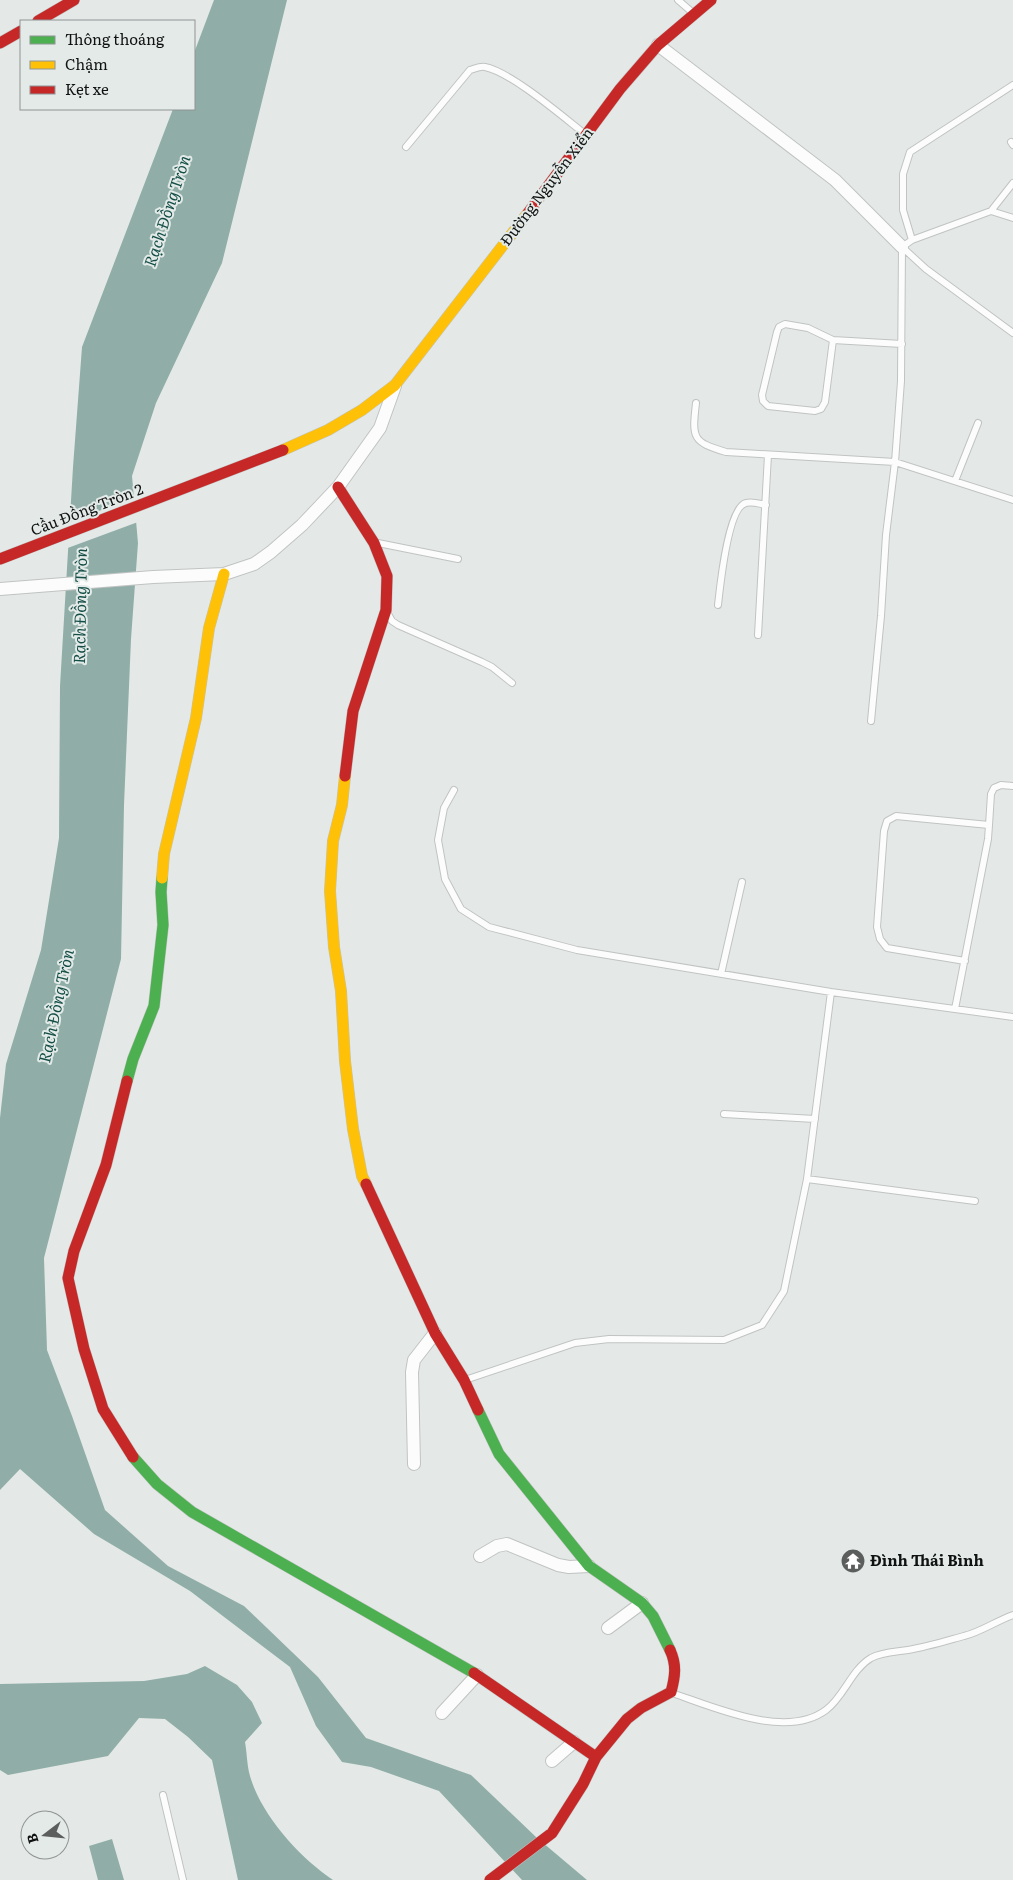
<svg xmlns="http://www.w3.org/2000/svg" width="1013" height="1880" viewBox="0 0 1013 1880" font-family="Literata,serif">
	<rect width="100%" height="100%" fill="#e4e9e7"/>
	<path fill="#90aea7" d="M 214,0 L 287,0 L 222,263 L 156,403 L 132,476 L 138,543 L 131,639 L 124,805 L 121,959 L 44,1258 L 47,1350 L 72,1416 L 105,1510 L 168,1566 L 244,1606 L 318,1677 L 366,1738 L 471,1775 L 536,1837 L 587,1880 L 522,1880 L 439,1791 L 371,1767 L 342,1762 L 316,1726 L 290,1667 L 190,1591 L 94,1534 L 20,1469 L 0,1490 L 0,1118 L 6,1064 L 41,950 L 59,838 L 60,686 L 73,467 L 82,347 L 173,109 L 194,109 L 194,53 Z
		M 205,1666 L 237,1685 L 252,1702 L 262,1723 L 245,1742 C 247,1753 247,1766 250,1776 C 261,1815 300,1858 333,1880 L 238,1880 L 212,1760 L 188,1737 L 165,1719 L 139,1718 L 108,1756 L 8,1775 L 0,1770 L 0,1684 L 144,1681 L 187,1674 Z
		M 112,1839 L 124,1880 L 98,1880 L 89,1846 Z"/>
	<path fill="#e4e9e7" d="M 136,497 L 138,522 L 65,549 L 67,523 Z"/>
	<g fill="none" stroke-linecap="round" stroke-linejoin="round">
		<defs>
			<path id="lane" d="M 678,0 L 693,13
				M 1011,142 L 1013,145
				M 406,147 L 470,70 C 474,69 480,66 485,67 C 511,72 562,116 585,134
				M 991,211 L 1013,183
				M 912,240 L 903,210 L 903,174 L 910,152 L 1013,85
				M 902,247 L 926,269 L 1013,333
				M 902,247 L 912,240 L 991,211 L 1013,218
				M 833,340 L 825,402 L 821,409 L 815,411 L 768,406 L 763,401 L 762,395 L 777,332 L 779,327 L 785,324 L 808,328 L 833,340 L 902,344
				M 696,403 C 692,438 692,442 726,452 L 895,462 L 1013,500
				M 955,481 L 978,423
				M 378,543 L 458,559
				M 718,605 C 720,587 728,507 746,503 C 752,501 760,504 766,505
				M 388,614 L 392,621 L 398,625 L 482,662 L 492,667 L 512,683
				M 758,635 L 768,455
				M 871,721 L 881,616 L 886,535 L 895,462 L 901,381 L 902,247
				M 454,790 L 444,808 L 438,840 L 445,879 L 461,909 L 489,927 L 577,950 L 831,992 L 1013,1017
				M 989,825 L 991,794 L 994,788 L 1001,785 L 1013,786
				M 721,974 L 742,882
				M 955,1009 L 988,839 L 989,825 L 896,816 L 887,821 L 884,831 L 877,927 L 880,939 L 887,948 L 965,961
				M 724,1114 L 815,1119
				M 807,1179 L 975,1201
				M 465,1380 L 575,1343 L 609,1339 L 724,1340 L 762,1325 L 784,1291 L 807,1179 L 831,992
				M 672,1693 C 714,1707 786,1740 826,1710 C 844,1697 851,1670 871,1658 C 882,1652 896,1652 908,1650 C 927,1647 946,1641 964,1636 C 981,1632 996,1621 1013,1615
				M 163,1795 L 183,1880"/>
			<path id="street" d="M 658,45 L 835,180 L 902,247
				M 0,589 L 153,577 L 224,574 L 254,564 L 271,552 L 302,525 L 338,487 L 380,428 L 395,386
				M 414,1464 L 412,1372 L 414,1360 L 435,1333
				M 480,1556 L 497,1546 L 507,1544 L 558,1565 L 569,1567 L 589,1566
				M 608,1628 L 642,1603
				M 442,1713 L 477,1675
				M 552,1761 L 574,1742"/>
			<path id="fast" d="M 127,1081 L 133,1059 L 154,1006 L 163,925 L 161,892 L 162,878
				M 478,1410 L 499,1454 L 589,1566 L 642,1603 L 653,1616 L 670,1650
				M 133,1457 L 157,1484 L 192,1512 L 474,1673"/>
			<path id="slow" d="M 283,450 L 328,430 L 362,410 L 395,385 L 528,213
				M 345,776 L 342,805 L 333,841 L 330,891 L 334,947 L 341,991 L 345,1061 L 353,1129 L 362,1176 L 366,1184
				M 162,878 L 164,854 L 196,718 L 209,628 L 224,574"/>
			<path id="jam" d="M 38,21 L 74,0
				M 0,43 L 21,31
				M 528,213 L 620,89 L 658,45 L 711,0
				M 338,487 L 374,543 L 387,576 L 386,610 L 353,711 L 345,776
				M 0,559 L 283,450
				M 127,1081 L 106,1165 L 74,1251 L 68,1278 L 84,1349 L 103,1409 L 133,1457
				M 366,1184 L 435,1333 L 464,1380 L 478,1410
				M 474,1673 L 596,1757
				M 490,1880 L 552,1833 L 583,1784 L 596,1757 L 627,1719 L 641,1708 L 671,1692 C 675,1677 677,1665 670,1650"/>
		</defs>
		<use href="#lane" stroke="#c0c3c2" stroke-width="8"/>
		<use href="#street" stroke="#c0c3c2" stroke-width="14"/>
		<use href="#fast" stroke="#c0c3c2" stroke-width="12"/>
		<use href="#slow" stroke="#c0c3c2" stroke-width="12"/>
		<use href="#jam" stroke="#c0c3c2" stroke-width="12"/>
		<use href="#lane" stroke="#fbfcfb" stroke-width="6"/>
		<use href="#street" stroke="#fbfcfb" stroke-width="12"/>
		<use href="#fast" stroke="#4caf50" stroke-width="11"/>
		<use href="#slow" stroke="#ffc107" stroke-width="11"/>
		<use href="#jam" stroke="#c62828" stroke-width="11"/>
	</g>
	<defs>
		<symbol id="temple-disc" viewBox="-11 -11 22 22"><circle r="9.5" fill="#5b5e5d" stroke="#e3eae8"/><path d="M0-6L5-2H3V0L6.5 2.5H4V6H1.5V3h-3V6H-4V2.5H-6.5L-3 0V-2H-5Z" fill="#fff"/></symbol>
	</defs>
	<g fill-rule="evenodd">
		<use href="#temple-disc" x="839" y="1547" width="28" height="28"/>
	</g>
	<g text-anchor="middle" stroke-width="4" stroke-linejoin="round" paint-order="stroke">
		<g font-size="15" fill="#111313" stroke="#e3eae8">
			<text transform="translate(547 187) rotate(-53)" y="5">Đường Nguyễn Xiển</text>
			<text transform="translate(87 510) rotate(-21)" y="5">Cầu Đồng Tròn 2</text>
		</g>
		<g font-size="15" font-weight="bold" fill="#111313" stroke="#e3eae8" text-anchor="start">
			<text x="870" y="1566">Đình Thái Bình</text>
		</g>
		<g font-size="16" font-style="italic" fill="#134e46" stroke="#e3eae8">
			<text transform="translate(167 211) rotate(-72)" y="6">Rạch Đồng Tròn</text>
			<text transform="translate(80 606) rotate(-89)" y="6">Rạch Đồng Tròn</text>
			<text transform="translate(56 1006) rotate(-78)" y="6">Rạch Đồng Tròn</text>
		</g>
	</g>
	<rect x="20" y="20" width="175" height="90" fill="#e3eae8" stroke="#8f9493"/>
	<rect x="30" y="36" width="25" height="8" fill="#4caf50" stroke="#8f9493"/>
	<text x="65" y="45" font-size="15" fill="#111313">Thông thoáng</text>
	<rect x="30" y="61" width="25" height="8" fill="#ffc107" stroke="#8f9493"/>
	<text x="65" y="70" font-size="15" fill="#111313">Chậm</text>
	<rect x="30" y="86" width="25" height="8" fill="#c62828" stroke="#8f9493"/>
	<text x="65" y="95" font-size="15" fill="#111313">Kẹt xe</text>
	<g transform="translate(45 1835) rotate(254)"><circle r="24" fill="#e3eae8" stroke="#8f9493"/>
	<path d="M0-4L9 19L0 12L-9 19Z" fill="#5b5e5d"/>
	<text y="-8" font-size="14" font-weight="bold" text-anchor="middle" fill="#111313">B</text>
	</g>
</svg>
